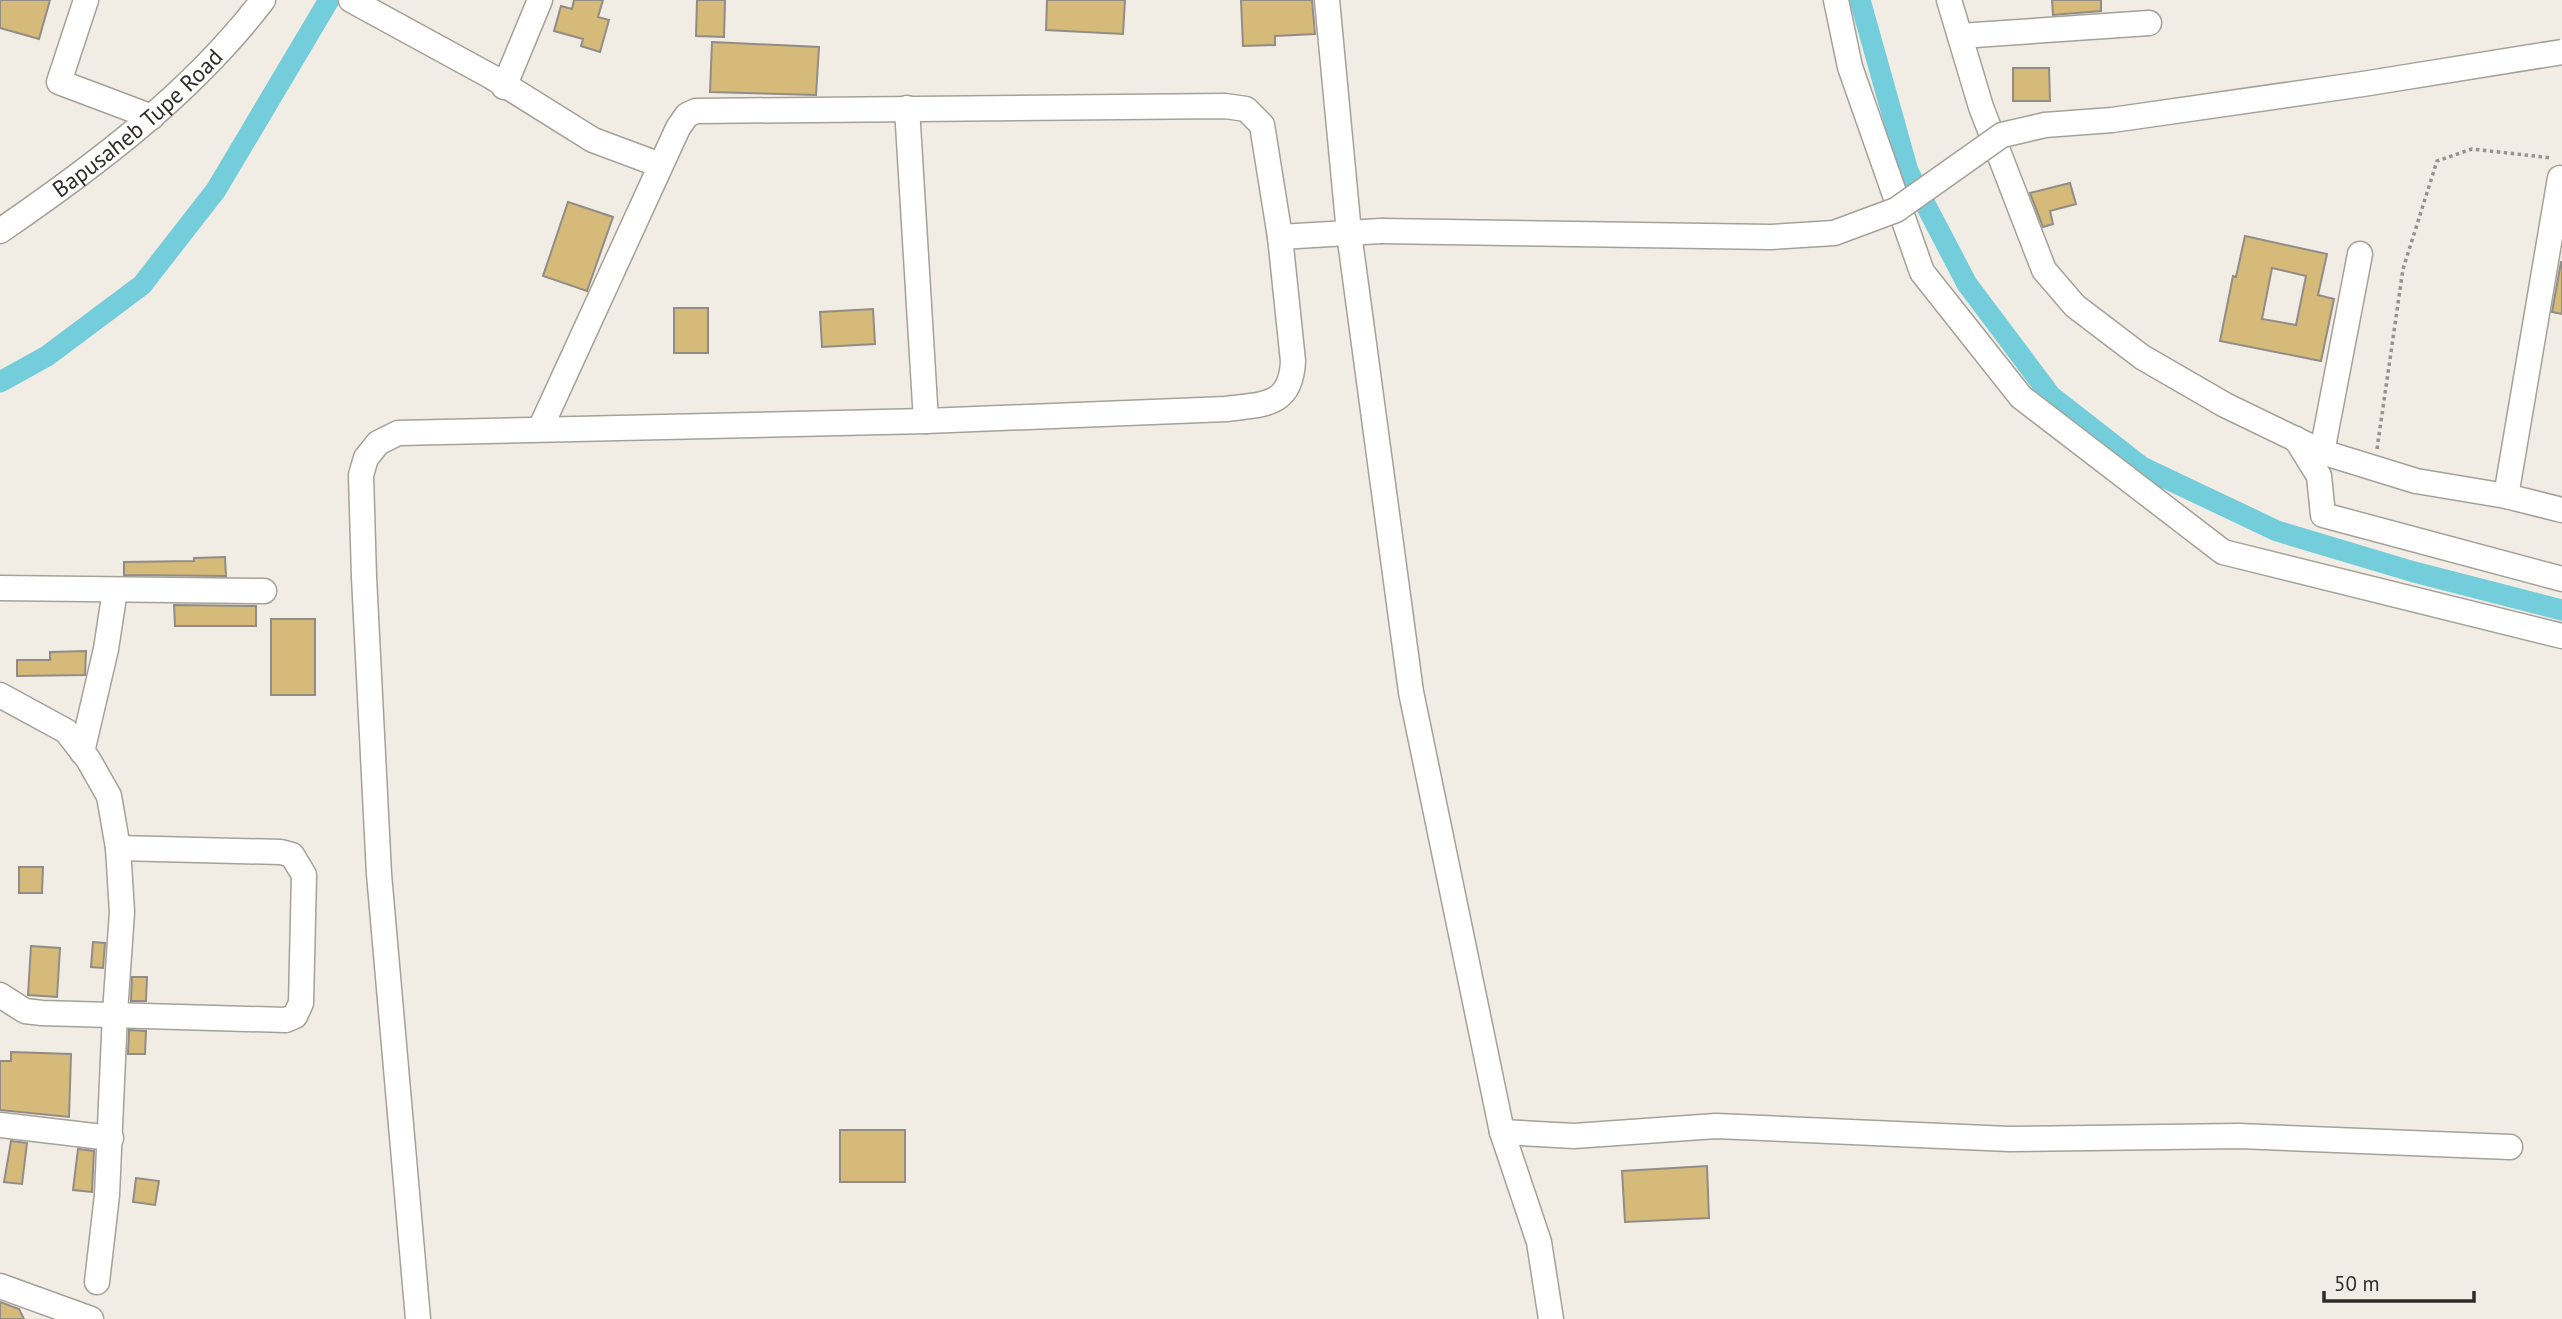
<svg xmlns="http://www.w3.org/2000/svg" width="2562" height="1319" viewBox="0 0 2562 1319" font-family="'PT Sans',sans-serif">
	<rect width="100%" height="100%" fill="#f1ede5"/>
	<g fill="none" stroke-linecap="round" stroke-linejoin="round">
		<path stroke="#74cddb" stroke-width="21" d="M 1860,0 L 1908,171 L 1967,284 L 2051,396 L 2142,467 L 2277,531 L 2414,572 L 2562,610
			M 0,382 L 47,356 L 142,285 L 216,190 L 329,0"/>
	</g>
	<path fill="#d6ba7a" stroke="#918d86" stroke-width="2" fill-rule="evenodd" d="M 0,0 L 50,0 L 39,39 L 0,28 Z
		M 574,0 L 603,0 L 598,17 L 609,20 L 600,52 L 581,46 L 583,39 L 554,31 L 561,6 L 572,9 Z
		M 697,0 L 725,0 L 724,37 L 696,36 Z
		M 1047,0 L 1125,0 L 1123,34 L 1046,30 Z
		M 1241,0 L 1312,0 L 1315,34 L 1275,36 L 1275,45 L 1243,46 Z
		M 2052,0 L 2101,0 L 2101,11 L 2053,15 Z
		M 712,42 L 819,47 L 816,95 L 710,92 Z
		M 2013,68 L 2049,68 L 2050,101 L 2013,101 Z
		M 2070,183 L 2076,204 L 2050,211 L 2053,224 L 2043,227 L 2030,193 Z
		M 568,202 L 613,217 L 587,291 L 543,276 Z
		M 2245,236 L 2327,254 L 2318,295 L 2334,299 L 2321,361 L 2220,341 L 2233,276 L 2236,277 ZM 2272,268 L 2306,276 L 2296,325 L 2262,319 Z
		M 2561,262 L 2562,262 L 2562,314 L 2552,312 Z
		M 674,308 L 708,308 L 708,353 L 674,353 Z
		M 873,309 L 875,344 L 822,347 L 820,312 Z
		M 225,557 L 226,576 L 124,575 L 124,562 L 194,561 L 194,558 Z
		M 174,605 L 256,606 L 256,626 L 175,626 Z
		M 271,619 L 315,619 L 315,695 L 271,695 Z
		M 86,651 L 85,675 L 17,676 L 17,660 L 50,660 L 50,652 Z
		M 19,867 L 43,867 L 42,893 L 19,893 Z
		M 93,942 L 105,943 L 103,968 L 91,967 Z
		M 31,946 L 60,948 L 57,997 L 28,995 Z
		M 132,977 L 147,977 L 146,1001 L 131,1001 Z
		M 129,1030 L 146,1031 L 145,1054 L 128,1054 Z
		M 11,1052 L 71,1054 L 69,1117 L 0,1110 L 0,1061 L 11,1061 Z
		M 840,1130 L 905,1130 L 905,1182 L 840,1182 Z
		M 11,1141 L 27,1143 L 22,1184 L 4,1182 Z
		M 78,1149 L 94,1151 L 92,1192 L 73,1190 Z
		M 1707,1166 L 1709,1218 L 1625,1222 L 1622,1171 Z
		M 136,1178 L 159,1181 L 155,1205 L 133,1202 Z
		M 0,1302 L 19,1309 L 24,1319 L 0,1319 Z"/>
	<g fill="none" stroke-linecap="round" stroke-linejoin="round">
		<defs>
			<g id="minor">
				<path d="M 86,0 L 59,82 L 152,117"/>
				<path d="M 351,0 L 492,77 L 593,140 L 660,165"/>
				<path d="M 1327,0 L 1349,233 L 1411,692 L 1502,1132 L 1539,1242 L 1551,1319"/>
				<path d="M 1836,0 L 1850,67 L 1922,272 L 2021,397 L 2223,552 L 2562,636"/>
				<path d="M 1949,0 L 1981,107 L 2044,270 L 2075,306 L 2142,357 L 2225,405 L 2322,452 L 2416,481 L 2506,496 L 2562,510"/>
				<path d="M 1960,36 L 2149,23"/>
				<path d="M 504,87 L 540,0"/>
				<path d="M 907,108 L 926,421"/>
				<path id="s1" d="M 0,231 C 96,165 192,93 263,0"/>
				<path d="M 1280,237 L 1381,231"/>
				<path d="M 2296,439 L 2319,476 L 2323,515 L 2562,579"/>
				<path d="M 2322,452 L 2360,254"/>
				<path d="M 2506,496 L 2560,178"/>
				<path d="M 0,588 L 264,591"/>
				<path d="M 0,695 L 66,731 L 88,759 L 109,796 L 118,848 L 122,912 L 115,1013 L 107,1195 L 97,1282"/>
				<path d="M 82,752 L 106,649 L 115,590"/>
				<path d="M 0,995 L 25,1011 L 42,1013 L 286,1020 L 295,1016 L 301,1003 L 304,875 L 292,855 L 281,852 L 118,848"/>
				<path d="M 0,1125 L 111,1138"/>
				<path d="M 1502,1132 L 1574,1136 L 1716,1126 L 2009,1139 L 2239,1136 L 2510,1147"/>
				<path d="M 0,1286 L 91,1319"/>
				<path d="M 418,1319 L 379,874 L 364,577 L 361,475 L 366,458 L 378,443 L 398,433 L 926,421 L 1226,409 C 1263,404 1291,407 1293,361 L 1280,237 L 1262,125 L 1246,109 L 1225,106 L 696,111 L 687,115 L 678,128 L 540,429"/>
			</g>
		</defs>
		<use href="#minor" stroke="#a5a199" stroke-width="27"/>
		<path stroke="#96938e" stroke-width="3.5" stroke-dasharray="3.5 3.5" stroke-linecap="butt" d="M 2377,449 L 2403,269 L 2437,161 L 2472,149 L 2552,158"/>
		<use href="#minor" stroke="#fff" stroke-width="24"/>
		<defs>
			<path id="minor-bridge" d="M 1381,231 L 1771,237 L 1834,233 L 1896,210 L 2002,135 L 2045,125 L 2112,120 L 2363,84 L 2562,52"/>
		</defs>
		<use href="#minor-bridge" stroke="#a5a199" stroke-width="27" stroke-linecap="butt"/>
		<use href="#minor-bridge" stroke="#fff" stroke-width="24"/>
	</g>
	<g text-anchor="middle" stroke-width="7" stroke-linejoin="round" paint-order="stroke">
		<g font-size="23" fill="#2f2d2a" stroke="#f1ede5">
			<text dy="8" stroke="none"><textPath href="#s1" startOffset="175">Bapusaheb Tupe Road</textPath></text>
		</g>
	</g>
	<path d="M2324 1291v10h150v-10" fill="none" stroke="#2f2d2a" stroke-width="3.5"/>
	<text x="2334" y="1291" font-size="21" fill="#2f2d2a" stroke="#f1ede5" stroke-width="5" paint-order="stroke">50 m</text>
</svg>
